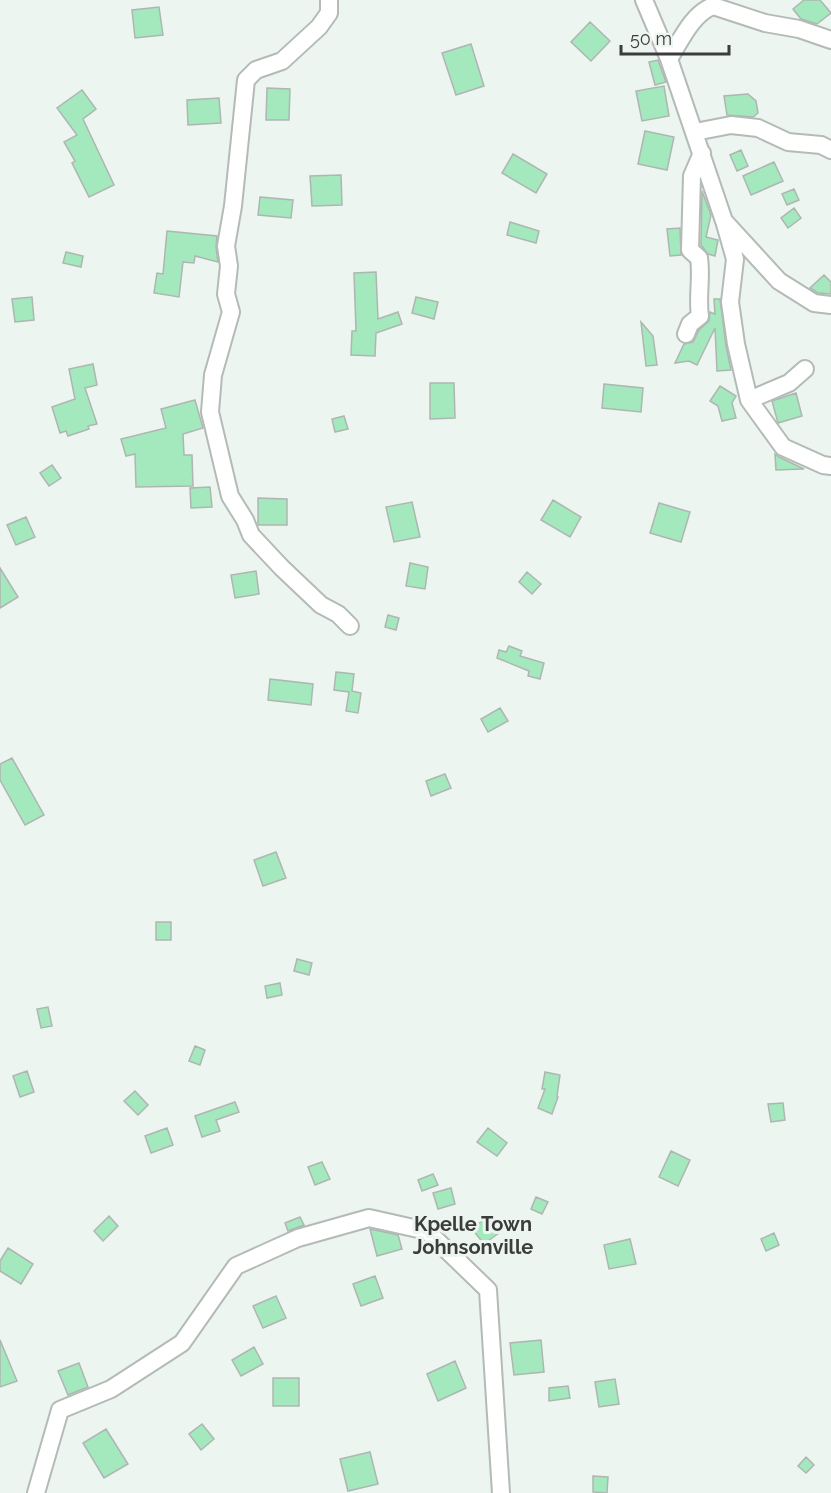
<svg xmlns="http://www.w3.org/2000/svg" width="831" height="1493" viewBox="0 0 831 1493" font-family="Raleway,sans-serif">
	<rect width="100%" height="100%" fill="#edf5f0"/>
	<path fill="#a4e8be" stroke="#aeb6b1" stroke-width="1.5" d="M 804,0 L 820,0 L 831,13 L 817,24 L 801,19 L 793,9 Z
		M 159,7 L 163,35 L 135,38 L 132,10 Z
		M 590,22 L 610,41 L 591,61 L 571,42 Z
		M 471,44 L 484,86 L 456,95 L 442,53 Z
		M 658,60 L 666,82 L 655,85 L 649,62 Z
		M 664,86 L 669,116 L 642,121 L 636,91 Z
		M 267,88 L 290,89 L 289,120 L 266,120 Z
		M 82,90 L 96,109 L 83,119 L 114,185 L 89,197 L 72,163 L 75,161 L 64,142 L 77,135 L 57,108 Z
		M 748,94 L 756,101 L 758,113 L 753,117 L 727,115 L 724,96 Z
		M 219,98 L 221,123 L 188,125 L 187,100 Z
		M 645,131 L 674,137 L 667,170 L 638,164 Z
		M 741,150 L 748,166 L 737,171 L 730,155 Z
		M 513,154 L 547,174 L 536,193 L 502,173 Z
		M 774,162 L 783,181 L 751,195 L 743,176 Z
		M 341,175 L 342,205 L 312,206 L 310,176 Z
		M 794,189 L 799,200 L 787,205 L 782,194 Z
		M 702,191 L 711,215 L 706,237 L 718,240 L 715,256 L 708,254 L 701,245 Z
		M 260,197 L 293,200 L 291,218 L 258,215 Z
		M 794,208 L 801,218 L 788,228 L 781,218 Z
		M 510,222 L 539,231 L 536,243 L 507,235 Z
		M 680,228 L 681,255 L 670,256 L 667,229 Z
		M 167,231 L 217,236 L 216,247 L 218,262 L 195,256 L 194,263 L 183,262 L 179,297 L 154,293 L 157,273 L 163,274 Z
		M 66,252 L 83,256 L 81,267 L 63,263 Z
		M 376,272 L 378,319 L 398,312 L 402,324 L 376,333 L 375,356 L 351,355 L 352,331 L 356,331 L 354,273 Z
		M 824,275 L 831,282 L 831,294 L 818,293 L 810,288 Z
		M 32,297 L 34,320 L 15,322 L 12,299 Z
		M 416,297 L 438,302 L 434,319 L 412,313 Z
		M 714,299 L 720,299 L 726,346 L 731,370 L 717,371 L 715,328 L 697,365 L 689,361 L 675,363 L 684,344 L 693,342 L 699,330 L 709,321 L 710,312 L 715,314 Z
		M 641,322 L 653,336 L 657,365 L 646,366 Z
		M 93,364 L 97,385 L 85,388 L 97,424 L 88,426 L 89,429 L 68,436 L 66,431 L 60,433 L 52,407 L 75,399 L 69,369 Z
		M 430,383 L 454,383 L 455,418 L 430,419 Z
		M 604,384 L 643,388 L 641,412 L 602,408 Z
		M 720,386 L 736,396 L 732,403 L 736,418 L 722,421 L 718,406 L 710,401 Z
		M 796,393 L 802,416 L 778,423 L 772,401 Z
		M 195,400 L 203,428 L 183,434 L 184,455 L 192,455 L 193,486 L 136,487 L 135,454 L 126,456 L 121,439 L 166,428 L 161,409 Z
		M 344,416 L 348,429 L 335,432 L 332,419 Z
		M 775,454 L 779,457 L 804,469 L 776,470 Z
		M 52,465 L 61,478 L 49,486 L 40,473 Z
		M 210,487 L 212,507 L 191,508 L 190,488 Z
		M 258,498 L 287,499 L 287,525 L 258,525 Z
		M 553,500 L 581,517 L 570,537 L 541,520 Z
		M 412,502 L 420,537 L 394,542 L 386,507 Z
		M 659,503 L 690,512 L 681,542 L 650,533 Z
		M 26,517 L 35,537 L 16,545 L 7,525 Z
		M 410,563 L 428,567 L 425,589 L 406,586 Z
		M 0,568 L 18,597 L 0,608 Z
		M 256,571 L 259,594 L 235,598 L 231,575 Z
		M 527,572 L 541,584 L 532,594 L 519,582 Z
		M 388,615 L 399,618 L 396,630 L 385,627 Z
		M 509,646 L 522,651 L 520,656 L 544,663 L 540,679 L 528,676 L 529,671 L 497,658 L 499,650 L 506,652 Z
		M 336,672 L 354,674 L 352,691 L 361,693 L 358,713 L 346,711 L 349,692 L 334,690 Z
		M 270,679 L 313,684 L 311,705 L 268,700 Z
		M 500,708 L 508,721 L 488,732 L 481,719 Z
		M 12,758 L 44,815 L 25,825 L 0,780 L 0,764 Z
		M 445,774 L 451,788 L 431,796 L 426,781 Z
		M 276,852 L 286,878 L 263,886 L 254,860 Z
		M 156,922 L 171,922 L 171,940 L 156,940 Z
		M 297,959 L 312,963 L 309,975 L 294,971 Z
		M 280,983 L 282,995 L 267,998 L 265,986 Z
		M 48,1007 L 52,1026 L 41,1028 L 37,1009 Z
		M 195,1046 L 205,1050 L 200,1065 L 189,1061 Z
		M 27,1071 L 34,1092 L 20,1097 L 13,1076 Z
		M 545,1072 L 560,1075 L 557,1096 L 558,1097 L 552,1114 L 538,1108 L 545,1089 L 542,1089 Z
		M 135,1091 L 148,1105 L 138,1115 L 124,1101 Z
		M 235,1102 L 239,1112 L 216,1120 L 220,1131 L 202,1137 L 195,1116 Z
		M 783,1103 L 785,1120 L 771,1122 L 768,1104 Z
		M 167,1128 L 173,1145 L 151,1153 L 145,1136 Z
		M 488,1128 L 507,1143 L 497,1156 L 477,1142 Z
		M 671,1151 L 690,1160 L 678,1186 L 659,1177 Z
		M 322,1162 L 330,1179 L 315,1185 L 308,1167 Z
		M 433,1174 L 438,1185 L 422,1191 L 418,1180 Z
		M 451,1188 L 455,1204 L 438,1209 L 433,1193 Z
		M 536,1197 L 548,1202 L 542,1214 L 531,1209 Z
		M 109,1216 L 118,1226 L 103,1241 L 94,1231 Z
		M 488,1216 L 500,1232 L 484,1244 L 472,1229 Z
		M 300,1217 L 304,1225 L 288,1231 L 285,1223 Z
		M 370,1229 L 398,1235 L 402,1249 L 377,1256 Z
		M 774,1233 L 779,1245 L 766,1251 L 761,1239 Z
		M 630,1239 L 636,1264 L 609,1269 L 604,1245 Z
		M 8,1248 L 33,1264 L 21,1284 L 0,1271 L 0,1261 Z
		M 375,1276 L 383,1298 L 361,1306 L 353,1284 Z
		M 276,1296 L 286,1318 L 263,1328 L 253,1306 Z
		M 0,1340 L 17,1381 L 0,1387 Z
		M 541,1340 L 544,1372 L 514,1375 L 510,1343 Z
		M 254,1347 L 263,1364 L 241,1376 L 232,1360 Z
		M 455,1361 L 466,1388 L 438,1401 L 427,1374 Z
		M 79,1363 L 88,1387 L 68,1395 L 58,1371 Z
		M 273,1378 L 299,1378 L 299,1406 L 273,1406 Z
		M 615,1379 L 619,1404 L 599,1407 L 595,1382 Z
		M 568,1386 L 570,1398 L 549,1401 L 549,1388 Z
		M 202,1424 L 214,1439 L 201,1450 L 189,1434 Z
		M 106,1429 L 128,1464 L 104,1478 L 83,1443 Z
		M 370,1452 L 378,1484 L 348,1491 L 340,1459 Z
		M 806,1457 L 814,1465 L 806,1473 L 798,1466 Z
		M 593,1476 L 608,1477 L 607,1493 L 593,1492 Z"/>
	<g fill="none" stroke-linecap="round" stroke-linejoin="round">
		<defs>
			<path id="street" d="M 329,0 L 329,13 L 319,27 L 282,61 L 256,70 L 246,80 L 233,206 L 226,246 L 229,266 L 226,294 L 231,312 L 213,375 L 210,412 L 230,496 L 245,520 L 251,535 L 282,568 L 321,605 L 338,614 L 350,626
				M 644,0 L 669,59 L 724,221 L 779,281 L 814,303 L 831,305
				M 669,59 C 681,40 692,14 713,6 L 765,23 L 799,29 L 831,40
				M 695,132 L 731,125 L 758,128 L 788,142 L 821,145 L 831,150
				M 725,224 L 735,259 L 730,302 L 736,344 L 749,400 L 783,447 L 823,465 L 831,466
				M 686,334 L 690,324 L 700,316 C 697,297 702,278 699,258 L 690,250 L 692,176 L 702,153
				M 749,400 L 789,383 L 805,369
				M 36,1493 L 60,1410 L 111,1389 L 182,1343 L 236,1266 L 298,1238 L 369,1218 L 427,1231 L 488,1290 L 501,1493"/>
		</defs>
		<use href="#street" stroke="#b4bbb6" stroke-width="20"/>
		<use href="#street" stroke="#fff" stroke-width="16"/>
	</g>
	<g text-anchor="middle" stroke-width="6" stroke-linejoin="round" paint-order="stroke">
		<g font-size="20" font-weight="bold" fill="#3a3d3b" stroke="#edf5f0">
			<text x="473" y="1231">Kpelle Town<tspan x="473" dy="23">Johnsonville</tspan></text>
		</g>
	</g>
	<path d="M621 45v9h108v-9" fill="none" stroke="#3a3d3b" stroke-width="3"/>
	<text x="630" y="45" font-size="18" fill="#3a3d3b" stroke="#edf5f0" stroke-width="4.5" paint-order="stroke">50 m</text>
</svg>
